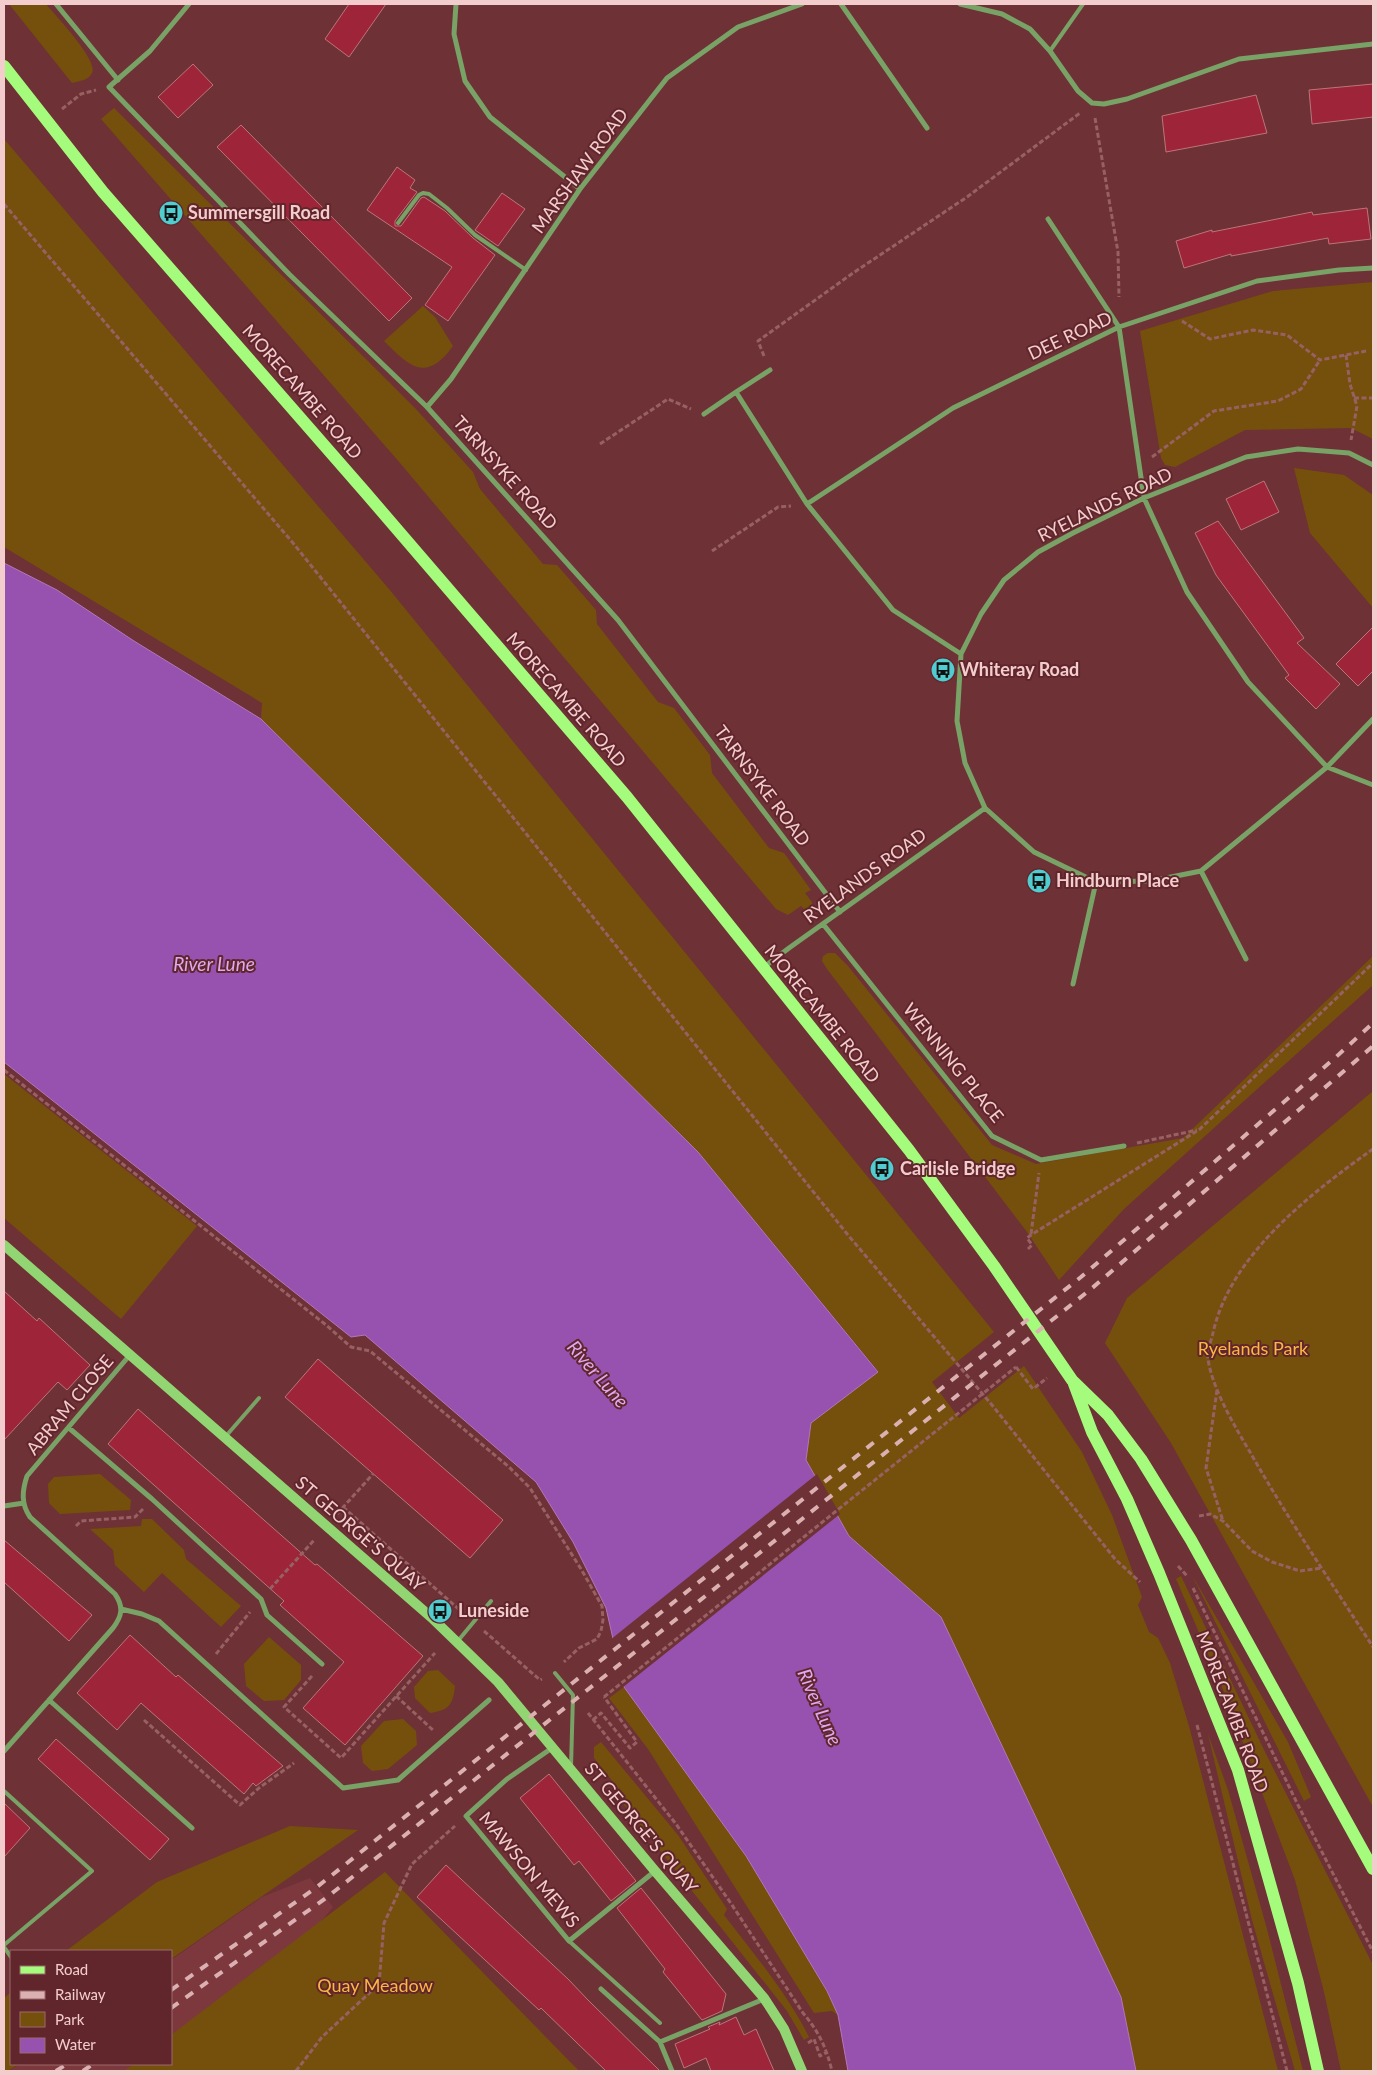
<svg xmlns="http://www.w3.org/2000/svg" width="1377" height="2075" viewBox="0 0 1377 2075" font-family="Lato,sans-serif">
	<rect width="100%" height="100%" fill="#6e3136"/>
	<path fill="#7d383e" d="M 310,1878 L 333,1907 L 267,1987 L 171,2061 L 171,1960 L 262,1897 Z
		M 20,2064 L 168,2064 L 159,2071 L 9,2071 Z"/>
	<path fill="#75500c" d="M 9,4 L 46,4 C 55,15 99,61 92,73 C 89,80 80,81 72,83 Z
		M 114,108 L 415,408 L 473,472 L 480,489 L 543,564 L 557,565 L 596,610 L 597,624 L 658,702 L 674,708 L 710,755 L 712,773 L 769,848 L 784,853 L 811,890 L 805,893 L 812,902 L 812,908 L 809,911 L 806,911 L 801,906 L 788,915 L 776,909 L 400,463 L 101,119 Z
		M 4,139 L 389,589 L 994,1332 L 932,1382 L 959,1418 L 1024,1366 L 1082,1452 L 1112,1515 L 1142,1597 L 1138,1605 L 1149,1632 L 1158,1638 L 1170,1663 L 1189,1726 L 1278,2071 L 1136,2071 L 1121,1997 L 941,1617 L 849,1536 L 806,1460 L 811,1423 L 878,1371 L 698,1152 L 261,719 L 262,703 L 4,547 Z
		M 1373,282 L 1373,439 L 1351,428 L 1245,430 L 1175,467 L 1165,465 L 1161,458 L 1140,331 L 1273,291 Z
		M 423,306 L 435,317 L 453,346 C 426,383 410,367 384,341 Z
		M 1294,468 L 1344,475 L 1373,495 L 1373,608 L 1310,533 Z
		M 828,953 L 835,953 L 848,966 L 992,1145 L 1036,1164 L 1183,1138 L 1373,956 L 1373,985 L 1124,1209 L 1059,1280 L 1027,1232 L 827,969 L 822,961 L 823,956 Z
		M 4,1074 L 197,1226 L 121,1319 L 4,1218 Z
		M 1373,1091 L 1373,1807 L 1171,1443 L 1105,1343 L 1127,1298 Z
		M 100,1474 L 131,1500 L 130,1510 L 60,1514 L 49,1503 L 48,1484 L 54,1477 Z
		M 142,1519 L 152,1519 L 184,1550 L 186,1559 L 241,1606 L 221,1627 L 162,1573 L 144,1592 L 115,1565 L 113,1550 L 90,1529 L 141,1526 Z
		M 1192,1575 L 1288,1742 L 1311,1797 L 1304,1801 Z
		M 1181,1576 L 1266,1754 L 1373,1965 L 1373,2071 L 1341,2071 L 1324,1992 L 1295,1880 L 1219,1679 L 1176,1579 Z
		M 269,1637 L 301,1665 L 301,1680 L 284,1700 L 264,1701 L 246,1686 L 244,1664 Z
		M 438,1670 L 455,1686 C 453,1705 449,1710 430,1713 L 415,1698 L 414,1687 L 428,1671 Z
		M 624,1687 L 746,1856 L 827,1991 L 838,2015 L 832,2011 L 814,2013 L 648,1749 L 609,1698 Z
		M 403,1719 L 416,1731 L 417,1745 L 388,1769 L 372,1771 L 363,1763 L 361,1746 L 384,1721 Z
		M 1208,1734 L 1228,1790 L 1267,1929 L 1303,2071 L 1295,2071 L 1252,1920 Z
		M 601,1742 L 678,1835 L 727,1909 L 724,1915 C 754,1954 787,1993 809,2037 L 804,2040 L 787,2011 L 621,1801 L 625,1797 L 594,1758 L 594,1747 Z
		M 290,1826 L 358,1830 L 171,1959 L 171,1951 L 66,1951 L 157,1882 Z
		M 385,1872 L 579,2071 L 124,2071 L 134,2064 L 171,2064 L 171,2035 Z
		M 11,1992 L 11,2064 L 19,2064 L 8,2071 L 4,2071 L 4,1998 Z"/>
	<path fill="#9752b0" stroke="#b377b9" d="M 4,563 L 57,590 L 134,641 L 261,719 L 698,1152 L 878,1372 L 811,1423 L 806,1460 L 849,1536 L 941,1617 L 1121,1997 L 1136,2071 L 848,2071 L 838,2015 L 827,1991 L 746,1856 L 624,1687 L 606,1608 L 573,1542 L 536,1482 L 365,1335 L 351,1337 L 4,1062 Z"/>
	<path fill="#6e3136" d="M 817,1474 L 840,1514 L 622,1688 L 610,1640 Z"/>
	<path fill="#9d2439" stroke="#ba7679" d="M 349,4 L 386,4 L 349,57 L 325,39 Z
		M 193,64 L 213,85 L 178,118 L 158,97 Z
		M 1373,84 L 1373,117 L 1312,124 L 1309,90 Z
		M 1256,95 L 1267,133 L 1166,152 L 1162,116 Z
		M 241,125 L 412,298 L 389,321 L 217,147 Z
		M 397,167 L 415,180 L 410,188 L 417,192 L 395,221 L 395,226 L 401,226 L 421,198 L 424,197 L 445,211 L 473,238 L 495,255 L 448,321 L 425,305 L 452,267 L 367,210 Z
		M 502,193 L 525,209 L 498,246 L 475,230 Z
		M 1367,208 L 1371,239 L 1329,244 L 1328,238 L 1231,256 L 1231,254 L 1184,268 L 1176,241 L 1212,230 L 1212,232 L 1312,212 L 1313,215 Z
		M 1264,481 L 1279,512 L 1241,530 L 1226,499 Z
		M 1218,521 L 1304,638 L 1297,643 L 1340,684 L 1316,709 L 1285,678 L 1289,675 L 1216,575 L 1195,533 Z
		M 1373,627 L 1373,671 L 1358,686 L 1336,664 Z
		M 4,1291 L 37,1321 L 39,1318 L 90,1365 L 67,1390 L 58,1382 L 4,1440 Z
		M 318,1359 L 503,1520 L 470,1558 L 285,1397 Z
		M 138,1409 L 315,1565 L 317,1564 L 423,1656 L 345,1745 L 303,1708 L 344,1662 L 280,1605 L 284,1601 L 108,1444 Z
		M 4,1540 L 92,1615 L 69,1641 L 4,1582 Z
		M 130,1635 L 176,1677 L 178,1675 L 283,1766 L 256,1786 L 253,1783 L 244,1794 L 141,1703 L 117,1730 L 77,1693 Z
		M 56,1739 L 169,1839 L 150,1860 L 38,1759 Z
		M 549,1774 L 636,1881 L 611,1901 L 579,1861 L 574,1865 L 520,1798 Z
		M 4,1803 L 30,1828 L 4,1857 Z
		M 446,1865 L 568,1979 L 588,2000 L 660,2071 L 606,2071 L 541,2008 L 539,2010 L 417,1897 Z
		M 641,1888 L 726,1994 L 722,2011 L 702,2020 L 663,1972 L 665,1969 L 617,1908 Z
		M 736,2017 L 744,2035 L 756,2029 L 774,2071 L 711,2071 L 706,2058 L 684,2068 L 675,2044 L 710,2029 L 708,2027 L 720,2022 L 719,2025 Z"/>
	<g fill="none" stroke-linecap="round" stroke-linejoin="round">
		<path stroke="#976164" stroke-width="3" stroke-dasharray="5 2.5" stroke-linecap="butt" d="M 62,109 L 81,94 L 96,90
			M 1095,118 L 1118,252 L 1119,297
			M 4,204 L 293,543 L 848,1235 L 992,1405 L 1115,1559 L 1140,1582
			M 1182,321 L 1210,339 L 1253,330 L 1287,335 L 1320,360 L 1366,351
			M 1346,355 L 1350,384 L 1357,406 L 1351,440
			M 764,356 L 758,341 L 853,273 L 967,197 L 1080,113
			M 1354,398 L 1373,398
			M 600,444 L 668,399 L 691,409
			M 1152,457 L 1214,411 L 1278,401 L 1301,389 L 1320,360
			M 712,551 L 778,507 L 791,506
			M 4,1070 L 326,1325 L 351,1347 L 370,1351 L 509,1467 L 530,1488 L 581,1569 L 602,1606 L 603,1620 L 601,1631 L 597,1639 L 579,1648 L 564,1662
			M 1137,1143 L 1197,1130
			M 1373,1149 C 1311,1193 1230,1255 1213,1333 C 1211,1341 1207,1352 1208,1359 C 1212,1388 1235,1427 1250,1452 C 1288,1519 1331,1582 1373,1647
			M 1031,1234 L 1039,1173
			M 1028,1249 L 1032,1245 L 1027,1238 L 1031,1235 L 1200,1129 L 1373,963
			M 1016,1367 L 1033,1389 L 1047,1378
			M 1217,1390 L 1206,1468 L 1223,1521
			M 343,1507 L 462,1612
			M 337,1514 L 373,1474
			M 1199,1516 L 1210,1514 L 1223,1521 L 1252,1551 L 1272,1562 L 1300,1571 L 1322,1568
			M 76,1526 L 81,1521 L 135,1517 L 143,1509
			M 1178,1566 L 1187,1576
			M 1193,1588 L 1298,1805 L 1373,1952
			M 270,1589 L 315,1539
			M 484,1631 L 540,1680 L 542,1679
			M 216,1654 L 250,1612
			M 312,1676 L 284,1707 L 341,1758 L 435,1653
			M 396,1696 L 434,1731
			M 588,1713 L 676,1824 L 730,1902 L 803,2013 C 819,2032 826,2047 832,2071
			M 144,1720 L 240,1805 L 259,1788 L 294,1763
			M 593,1720 L 601,1713 L 630,1748 L 637,1742 L 604,1697
			M 1197,1725 L 1287,2071
			M 808,2043 L 814,2039 L 820,2056 L 827,2052
			M 296,2071 L 322,2037 L 379,1984 L 384,1923 L 412,1864 L 455,1826"/>
		<path stroke="#78a266" stroke-width="4" d="M 1050,51 L 1083,4
			M 398,223 L 419,195 L 423,193 L 429,194 L 447,208 L 475,235 L 526,270
			M 226,1436 L 259,1398
			M 457,1642 L 491,1601
			M 555,1673 L 573,1695 L 571,1767
			M 4,1791 L 92,1871 L 4,1945
			M 569,1941 L 660,2023
			M 4,1947 L 11,1957"/>
		<path stroke="#78a266" stroke-width="5" d="M 56,4 L 118,80
			M 189,4 L 150,51 L 109,87 L 289,274 L 427,407 L 618,620 L 840,912
			M 456,4 L 454,34 L 465,81 L 490,117 L 580,189
			M 841,4 L 927,128
			M 960,4 L 1002,14 L 1030,29 L 1050,51 L 1078,91 L 1092,103 L 1104,104 L 1127,99 L 1239,59 L 1373,44
			M 1048,219 L 1119,327 L 1144,498 L 1187,592 L 1248,682 L 1327,767 L 1373,785
			M 770,370 L 736,392 L 807,504 L 893,610 L 961,654
			M 427,407 L 451,379 L 580,189 L 667,78 L 738,27 L 802,4
			M 704,414 L 736,392
			M 1373,465 L 1349,453 L 1298,449 L 1246,457 L 1144,498 L 1073,533 L 1038,552 L 1004,580 L 981,614 L 961,654 L 957,721 L 965,763 L 985,808 L 1034,852 L 1096,882 L 1151,881 L 1201,871 L 1327,767 L 1373,719
			M 807,504 L 953,408 L 1119,327 L 1257,281 L 1339,270 L 1373,268
			M 1201,871 L 1246,959
			M 823,924 L 992,1136 L 1041,1160 L 1124,1146
			M 764,967 L 789,948 L 985,808
			M 1073,984 L 1096,882
			M 69,1428 L 152,1499 L 261,1599 L 267,1615 L 322,1664
			M 4,1506 L 24,1503
			M 121,1609 L 142,1614 L 159,1621 L 343,1788 L 398,1780 L 489,1700
			M 49,1700 L 192,1828
			M 552,1748 L 507,1779 L 466,1816 L 569,1941 L 655,1871
			M 4,1751 L 113,1628 C 122,1616 124,1607 115,1594 L 30,1517 C 21,1504 22,1491 27,1476 L 129,1356
			M 601,1989 L 660,2042 L 672,2071
			M 660,2042 L 764,1999"/>
		<path stroke="#92d573" stroke-width="10" d="M 4,1245 L 432,1618 L 498,1682 L 655,1871 L 764,1998 L 784,2029 L 802,2071"/>
		<path stroke="#a5fc7c" stroke-width="12" d="M 4,66 L 103,192 L 365,492 L 627,797 L 909,1150 L 994,1266 L 1072,1380 L 1108,1415 L 1141,1459 L 1191,1540 L 1373,1869
			M 1074,1384 L 1092,1432 L 1127,1499 L 1159,1573 L 1238,1770 L 1298,1983 L 1318,2071"/>
		<path stroke="#dab0b1" stroke-width="4" stroke-dasharray="9 9" stroke-linecap="butt" d="M 171,1990 L 317,1887 L 1081,1277 L 1336,1057 L 1373,1023
			M 171,2008 L 326,1898 L 1091,1289 L 1373,1046
			M 56,2071 L 67,2064
			M 83,2071 L 93,2064"/>
		<path stroke="#976164" stroke-width="3" stroke-dasharray="5 2.5" stroke-linecap="butt" d="M 604,1697 L 1016,1367"/>
	</g>
	<defs>
		<symbol id="bus-disc" viewBox="-11 -11 22 22"><circle r="9.5" fill="#52cdcf" stroke="#61262c"/><path d="M-5-6H5V4H4V6H2V4H-2V6H-4V4H-5ZM-3.5-4V0h7V-4ZM-3.5 1.2v1.5H-2V1.2ZM2 1.2v1.5H3.5V1.2Z" fill="#111"/></symbol>
	</defs>
	<g fill-rule="evenodd">
		<use href="#bus-disc" x="157" y="199" width="28" height="28"/>
		<use href="#bus-disc" x="929" y="656" width="28" height="28"/>
		<use href="#bus-disc" x="1025" y="867" width="28" height="28"/>
		<use href="#bus-disc" x="868" y="1155" width="28" height="28"/>
		<use href="#bus-disc" x="426" y="1597" width="28" height="28"/>
	</g>
	<g text-anchor="middle" stroke-width="4" stroke-linejoin="round" paint-order="stroke">
		<g font-size="18" fill="#f3cdcd" stroke="#61262c">
			<text transform="translate(580 171) rotate(-54)" y="6">MARSHAW ROAD</text>
			<text transform="translate(1070 336) rotate(-25)" y="6">DEE ROAD</text>
			<text transform="translate(302 392) rotate(49)" y="6">MORECAMBE ROAD</text>
			<text transform="translate(505 473) rotate(48)" y="6">TARNSYKE ROAD</text>
			<text transform="translate(1105 505) rotate(-26)" y="6">RYELANDS ROAD</text>
			<text transform="translate(566 700) rotate(49)" y="6">MORECAMBE ROAD</text>
			<text transform="translate(762 786) rotate(53)" y="6">TARNSYKE ROAD</text>
			<text transform="translate(865 876) rotate(-36)" y="6">RYELANDS ROAD</text>
			<text transform="translate(822 1014) rotate(51)" y="6">MORECAMBE ROAD</text>
			<text transform="translate(953 1063) rotate(51)" y="6">WENNING PLACE</text>
			<text transform="translate(70 1405) rotate(-50)" y="6">ABRAM CLOSE</text>
			<text transform="translate(360 1534) rotate(41)" y="6">ST GEORGE'S QUAY</text>
			<text transform="translate(1232 1712) rotate(69)" y="6">MORECAMBE ROAD</text>
			<text transform="translate(641 1828) rotate(50)" y="6">ST GEORGE'S QUAY</text>
			<text transform="translate(529 1870) rotate(50)" y="6">MAWSON MEWS</text>
		</g>
		<g font-size="18" font-weight="bold" fill="#f3cdcd" stroke="#61262c" text-anchor="start">
			<text x="188" y="219">Summersgill Road</text>
			<text x="960" y="676">Whiteray Road</text>
			<text x="1056" y="887">Hindburn Place</text>
			<text x="900" y="1175">Carlisle Bridge</text>
			<text x="458" y="1617">Luneside</text>
		</g>
		<g font-size="18" fill="#fbb743" stroke="#61262c">
			<text x="1253" y="1355">Ryelands Park</text>
			<text x="375" y="1992">Quay Meadow</text>
		</g>
		<g font-size="19" font-style="italic" fill="#ddaaf0" stroke="#61262c">
			<text x="214" y="971">River Lune</text>
			<text transform="translate(598 1374) rotate(49)" y="7">River Lune</text>
			<text transform="translate(820 1707) rotate(66)" y="7">River Lune</text>
		</g>
	</g>
	<rect width="1377" height="2075" fill="none" stroke="#f3cdcd" stroke-width="10"/>
	<rect x="10" y="1950" width="162" height="115" fill="#61262c" stroke="#9b696c"/>
	<rect x="20" y="1966" width="25" height="8" fill="#a5fc7c" stroke="#9b696c"/>
	<text x="55" y="1975" font-size="15" fill="#f3cdcd">Road</text>
	<rect x="20" y="1991" width="25" height="8" fill="#dab0b1" stroke="#9b696c"/>
	<text x="55" y="2000" font-size="15" fill="#f3cdcd">Railway</text>
	<rect x="20" y="2012" width="25" height="15" fill="#75500c" stroke="#9b696c"/>
	<text x="55" y="2025" font-size="15" fill="#f3cdcd">Park</text>
	<rect x="20" y="2038" width="25" height="15" fill="#9752b0" stroke="#9b696c"/>
	<text x="55" y="2050" font-size="15" fill="#f3cdcd">Water</text>
</svg>
